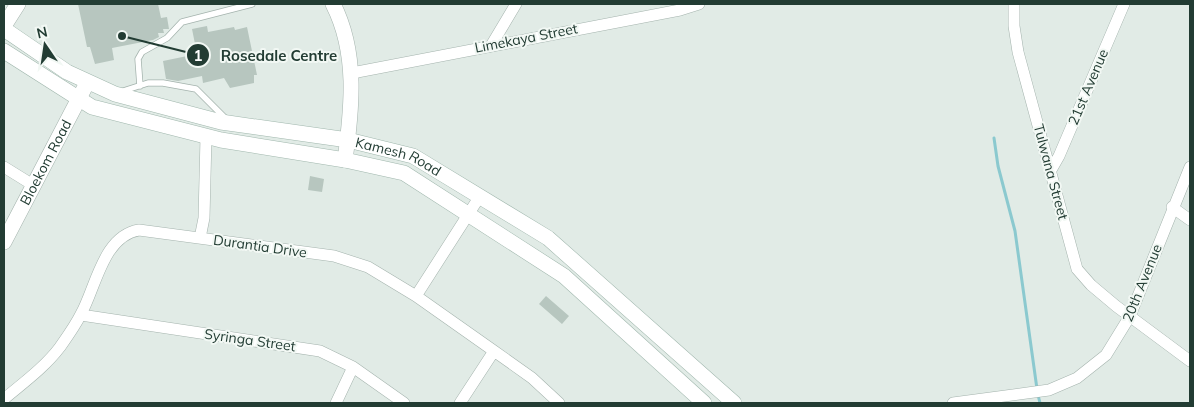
<svg xmlns="http://www.w3.org/2000/svg" width="1194" height="407" viewBox="0 0 1194 407" font-family="Mulish,sans-serif">
	<rect width="100%" height="100%" fill="#e1ebe6"/>
	<g fill="none" stroke-linecap="round" stroke-linejoin="round">
		<path stroke="#8bc9cf" stroke-width="3" d="M 994,138 L 998,166 L 1015,231 L 1037,389
			M 1038,395 L 1040,403"/>
	</g>
	<path fill="#b7c6bf" d="M 78,4 L 158,4 L 161,18 L 167,17 L 169,29 L 163,29 L 164,33 L 158,33 L 159,37 L 153,40 L 112,48 L 114,60 L 95,64 L 90,47 L 87,47 Z
		M 207,26 L 208,32 L 234,27 L 235,30 L 247,27 L 257,75 L 254,75 L 254,83 L 230,88 L 224,78 L 203,83 L 202,76 L 178,81 L 166,79 L 163,61 L 197,54 L 192,29 Z
		M 310,176 L 324,179 L 322,192 L 308,190 Z
		M 546,296 L 569,316 L 562,324 L 539,304 Z"/>
	<g fill="none" stroke-linecap="round" stroke-linejoin="round">
		<defs>
			<path id="service" d="M 140,86 L 138,59 L 142,52 L 167,38 L 182,22 L 252,4
				M 120,92 L 148,83 L 163,83 L 196,89 L 226,119"/>
			<path id="minor" d="M 1014,4 L 1014,26 L 1018,52 L 1077,269 L 1091,285 L 1116,306 L 1190,361
				M 492,44 L 516,4
				M 352,73 L 680,10 L 699,4
				M 4,167 L 33,185
				M 1051,170 L 1059,156 L 1124,4
				M 1172,207 L 1190,220
				M 200,238 L 204,218 L 206,137
				M 416,296 L 480,196
				M 81,315 L 320,351 L 353,367 L 404,403
				M 4,399 C 23,383 45,367 60,347 C 67,337 75,326 81,314 C 96,287 103,236 139,230 L 334,256 L 368,267 L 416,296 L 494,351 L 532,378 L 559,403
				M 336,403 L 353,367
				M 460,403 L 494,351
				M 953,403 L 1049,390 L 1077,378 L 1106,355 L 1130,316 L 1190,167"/>
			<g id="tertiary">
				<path d="M 333,4 C 358,53 352,108 345,160"/>
				<path d="M 4,26 L 18,4"/>
				<path id="s1" d="M 4,242 L 87,83"/>
			</g>
			<g id="secondary">
				<path id="s2" d="M 4,29 L 67,72 L 115,94 L 221,122 L 348,140 L 413,156 L 548,238 L 734,403"/>
				<path d="M 4,51 L 92,107 L 221,140 L 345,160 L 404,173 L 564,276 L 704,403"/>
			</g>
		</defs>
		<use href="#service" stroke="#a4b3ad" stroke-width="7"/>
		<use href="#minor" stroke="#a4b3ad" stroke-width="12"/>
		<use href="#tertiary" stroke="#a4b3ad" stroke-width="16"/>
		<use href="#secondary" stroke="#a0b7ad" stroke-width="16"/>
		<use href="#service" stroke="#fff" stroke-width="5.5"/>
		<use href="#minor" stroke="#fff" stroke-width="11"/>
		<use href="#tertiary" stroke="#fff" stroke-width="15"/>
		<use href="#secondary" stroke="#fff" stroke-width="15"/>
	</g>
	<g text-anchor="middle" stroke-width="4" stroke-linejoin="round" paint-order="stroke">
		<g font-size="14" fill="#223c33" stroke="#f2f8f4">
			<text transform="translate(526 38) rotate(-11)" y="5">Limekaya Street</text>
			<text transform="translate(1088 87) rotate(-67)" y="5">21st Avenue</text>
			<text dy="5" stroke="none"><textPath href="#s2" startOffset="420">Kamesh Road</textPath></text>
			<text dy="5" stroke="none"><textPath href="#s1" startOffset="90">Bloekom Road</textPath></text>
			<text transform="translate(1051 172) rotate(75)" y="5">Tulwana Street</text>
			<text transform="translate(260 246) rotate(8)" y="5">Durantia Drive</text>
			<text transform="translate(1142 283) rotate(-68)" y="5">20th Avenue</text>
			<text transform="translate(250 340) rotate(8)" y="5">Syringa Street</text>
		</g>
	</g>
	<path fill="none" stroke="#223c33" stroke-width="2" d="M122 36L198 55"/>
	<g fill="#223c33" stroke="#f2f8f4" stroke-width="2">
		<circle cx="122" cy="36" r="5"/>
		<circle cx="198" cy="55" r="12"/>
	</g>
	<g font-size="15" text-anchor="middle" font-weight="bold" fill="#fff">
		<text x="198" y="61">1</text>
	</g>
	<g font-size="15" text-anchor="middle" font-weight="bold" fill="#223c33" stroke="#f2f8f4" stroke-width="4" stroke-linejoin="round" paint-order="stroke">
		<text x="279" y="61">Rosedale Centre</text>
	</g>
	<rect width="1194" height="407" fill="none" stroke="#223c33" stroke-width="10"/>
	<g transform="translate(45 45) rotate(347)" stroke="#f2f8f4" stroke-width="4" paint-order="stroke">
	<path d="M0-4L9 19L0 12L-9 19Z" fill="#223c33"/>
	<text y="-8" font-size="14" font-weight="bold" text-anchor="middle" fill="#223c33">N</text>
	</g>
</svg>
